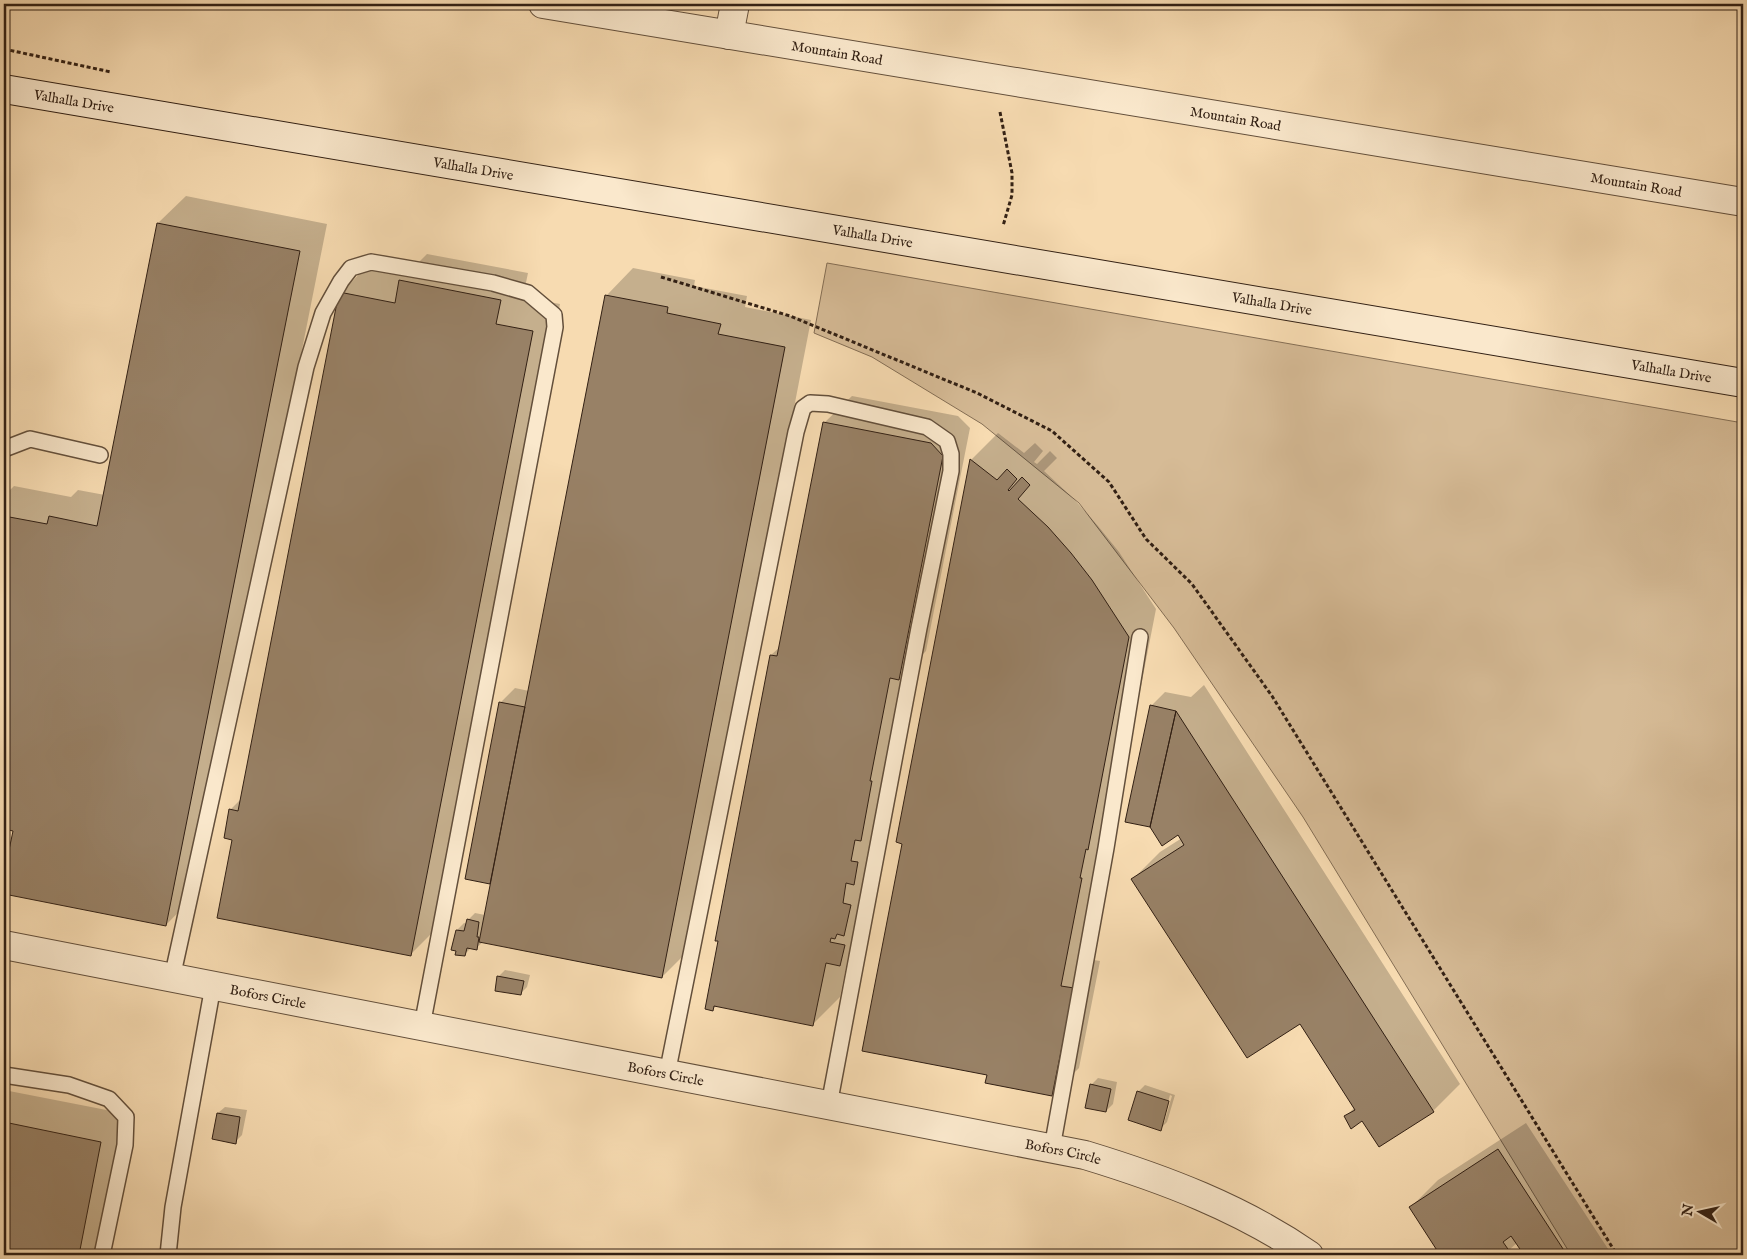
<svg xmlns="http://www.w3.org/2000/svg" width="1747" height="1259" viewBox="0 0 1747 1259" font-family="'IM FELL English',serif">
	<rect width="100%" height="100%" fill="#f7dbb1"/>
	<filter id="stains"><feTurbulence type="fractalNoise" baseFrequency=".004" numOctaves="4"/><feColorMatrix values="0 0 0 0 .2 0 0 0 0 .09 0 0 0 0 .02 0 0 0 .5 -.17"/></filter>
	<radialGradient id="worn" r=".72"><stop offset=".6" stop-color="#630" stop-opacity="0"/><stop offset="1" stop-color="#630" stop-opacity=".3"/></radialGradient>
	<path fill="#d6bb96" stroke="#846e55" d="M 827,263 L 1743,423 L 1743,1255 L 1571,1255 L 1303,817 L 1174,628 L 1079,503 L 982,424 L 872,357 L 814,333 Z"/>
	<path fill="#0003" fill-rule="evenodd" d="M 186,196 L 327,224 L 193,897 L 166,925 L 4,893 L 4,880 L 14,830 L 4,828 L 4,496 L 14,486 L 71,497 L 78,490 L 105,495 L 158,223 Z
		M 427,254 L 528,273 L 523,297 L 560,304 L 438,927 L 411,954 L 234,839 L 230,810 L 242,798 L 341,293 L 368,265 L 408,273 Z
		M 633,268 L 695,280 L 694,286 L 747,296 L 745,307 L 811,320 L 689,950 L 662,977 L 483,942 L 476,948 L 472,947 L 464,955 L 457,930 L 464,923 L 467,924 L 468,920 L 475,913 L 485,915 L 492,879 L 489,882 L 466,878 L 501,702 L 515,688 L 529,691 L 606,296 Z
		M 852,396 L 958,416 L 970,428 L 926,651 L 914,663 L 867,937 L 848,956 L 840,997 L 813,1024 L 717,1005 L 712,1010 L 771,655 L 781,646 L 824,423 Z
		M 998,433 L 1024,453 L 1035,443 L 1043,451 L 1034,462 L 1037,464 L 1050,451 L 1057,458 L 1044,471 L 1075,500 L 1098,526 L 1119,552 L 1156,609 L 1088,959 L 1100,961 L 1079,1068 L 1052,1095 L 988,1074 L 904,843 L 971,460 Z
		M 1204,685 L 1460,1084 L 1433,1111 L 1362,1120 L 1345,1117 L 1355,1107 L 1300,1022 L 1133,879 L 1160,852 L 1182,838 L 1151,706 L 1165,692 L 1191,697 Z
		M 505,970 L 530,975 L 527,987 L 520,994 L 498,977 Z
		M 1098,1078 L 1117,1082 L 1113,1104 L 1106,1111 L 1091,1085 Z
		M 1145,1085 L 1175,1095 L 1167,1122 L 1160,1129 L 1138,1092 ZM 1170,1095 L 1172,1096 L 1164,1123 L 1162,1123 Z
		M 4,1090 L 127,1114 L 101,1248 L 111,1250 L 110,1255 L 4,1255 Z
		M 225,1107 L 247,1110 L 242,1135 L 235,1142 L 218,1113 Z
		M 1526,1123 L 1612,1255 L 1525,1255 L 1517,1243 L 1503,1255 L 1442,1255 L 1411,1207 L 1438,1180 Z"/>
	<path fill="#988166" stroke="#322014" d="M 157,223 L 300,251 L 166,926 L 4,894 L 4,874 L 13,831 L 4,829 L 4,516 L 47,524 L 49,516 L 97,526 Z
		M 399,280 L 501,300 L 496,324 L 533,331 L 411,956 L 217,918 L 232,840 L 224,838 L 229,809 L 238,811 L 339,292 L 395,303 Z
		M 605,295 L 668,307 L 667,313 L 721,324 L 718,334 L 785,347 L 662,978 L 479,942 Z
		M 823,422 L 931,443 L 943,456 L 899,680 L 890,678 L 870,781 L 872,781 L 861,841 L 855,840 L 851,861 L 858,862 L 854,885 L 846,883 L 843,903 L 851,905 L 844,936 L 837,934 L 835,939 L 831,938 L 830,942 L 845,945 L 840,966 L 826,963 L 813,1026 L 714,1006 L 713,1011 L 705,1009 L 718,941 L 715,941 L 770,655 L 777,656 Z
		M 970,459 L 997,480 L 1007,469 L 1017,479 L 1008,490 L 1009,491 L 1022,477 L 1030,485 L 1018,499 L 1048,527 L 1071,553 L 1092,580 L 1129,637 L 1088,850 L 1086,849 L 1080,878 L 1082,878 L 1061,986 L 1074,988 L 1052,1096 L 985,1083 L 987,1075 L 862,1051 L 902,844 L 896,842 Z
		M 499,702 L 525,707 L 490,884 L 465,879 Z
		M 1150,705 L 1176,711 L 1150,827 L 1125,822 Z
		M 1176,711 L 1434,1112 L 1379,1147 L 1362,1121 L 1351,1129 L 1344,1116 L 1355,1110 L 1300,1024 L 1247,1058 L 1131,879 L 1184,845 L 1178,835 L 1162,846 L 1150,827 Z
		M 467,919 L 479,922 L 477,937 L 479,937 L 477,950 L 467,948 L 465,956 L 455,955 L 456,951 L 451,950 L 456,930 L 464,931 Z
		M 497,976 L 524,981 L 521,995 L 495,991 Z
		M 1090,1084 L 1111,1089 L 1106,1112 L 1085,1108 Z
		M 1137,1091 L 1169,1101 L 1161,1131 L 1128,1120 Z
		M 217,1113 L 240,1117 L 236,1144 L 212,1139 Z
		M 4,1122 L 101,1142 L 79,1255 L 4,1255 Z
		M 1498,1149 L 1567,1255 L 1524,1255 L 1511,1236 L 1503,1242 L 1510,1252 L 1505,1255 L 1440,1255 L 1409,1207 Z"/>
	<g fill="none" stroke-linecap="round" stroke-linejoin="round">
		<defs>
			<path id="lane" d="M 4,449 L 30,439 L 100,455
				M 172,978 L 306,367 L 323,313 L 341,281 L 351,268 L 371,262 L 493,283 L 528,293 L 554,315 L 555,327 L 422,1026
				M 667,1074 L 796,432 L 803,408 L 810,403 L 828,404 L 927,427 L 947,441 L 951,454 L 951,471 L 919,628 L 829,1105
				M 4,1075 L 69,1085 L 109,1099 L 126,1117 L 125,1145 L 102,1255
				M 1052,1148 L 1106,848 L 1140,637
				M 168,1255 L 173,1207 L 213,986"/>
			<g id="street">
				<path id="s1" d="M 543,4 L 1743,202"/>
				<path d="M 729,35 L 735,4"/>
				<path id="s2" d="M 4,945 L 1085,1155 C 1164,1179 1241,1208 1309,1255"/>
			</g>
			<g id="secondary">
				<path id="s3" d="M 4,89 L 1743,383"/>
			</g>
		</defs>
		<use href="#lane" stroke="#634f3b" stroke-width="18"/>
		<use href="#street" stroke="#634f3b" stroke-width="30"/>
		<use href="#secondary" stroke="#322014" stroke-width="30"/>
		<path stroke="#322014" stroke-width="3" stroke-dasharray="4 2.5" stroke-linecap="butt" d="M 4,49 L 111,72
			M 1000,112 L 1012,173 L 1012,195 L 1003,226
			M 661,277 L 790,316 L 977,393 L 1052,431 L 1109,482 L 1146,539 L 1192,584 L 1272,696 L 1617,1255"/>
		<use href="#lane" stroke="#fae8cc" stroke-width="15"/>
		<use href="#street" stroke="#fae8cc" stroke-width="28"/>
		<use href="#secondary" stroke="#fae8cc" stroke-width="28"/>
	</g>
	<g text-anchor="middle" stroke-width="4" stroke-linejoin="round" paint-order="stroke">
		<g font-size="14" fill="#322014" stroke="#fae8cc">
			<text dy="5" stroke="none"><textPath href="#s1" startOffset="298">Mountain Road</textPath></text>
			<text dy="5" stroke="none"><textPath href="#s3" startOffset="71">Valhalla Drive</textPath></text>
			<text dy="5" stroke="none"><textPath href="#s1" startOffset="702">Mountain Road</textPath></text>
			<text dy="5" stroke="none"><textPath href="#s3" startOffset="476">Valhalla Drive</textPath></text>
			<text dy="5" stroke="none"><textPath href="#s1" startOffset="1108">Mountain Road</textPath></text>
			<text dy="5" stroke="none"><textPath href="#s3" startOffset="881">Valhalla Drive</textPath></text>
			<text dy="5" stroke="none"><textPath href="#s3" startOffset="1286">Valhalla Drive</textPath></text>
			<text dy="5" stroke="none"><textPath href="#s3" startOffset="1691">Valhalla Drive</textPath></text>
			<text dy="5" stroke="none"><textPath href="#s2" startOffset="269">Bofors Circle</textPath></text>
			<text dy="5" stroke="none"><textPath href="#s2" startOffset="674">Bofors Circle</textPath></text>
			<text dy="5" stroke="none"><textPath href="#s2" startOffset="1079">Bofors Circle</textPath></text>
		</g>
	</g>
	<rect width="1747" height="1259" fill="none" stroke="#f7dbb1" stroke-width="20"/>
	<rect x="5" y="5" width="1737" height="1249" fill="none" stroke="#322014" stroke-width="2.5"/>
	<rect x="10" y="10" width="1727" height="1239" fill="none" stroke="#322014"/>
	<g transform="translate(1700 1212) rotate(279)" stroke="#fae8cc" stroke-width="4" paint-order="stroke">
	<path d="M0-4L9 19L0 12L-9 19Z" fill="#322014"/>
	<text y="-8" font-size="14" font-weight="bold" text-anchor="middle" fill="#322014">N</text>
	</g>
	<rect width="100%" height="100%" filter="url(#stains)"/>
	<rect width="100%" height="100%" fill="url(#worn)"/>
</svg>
